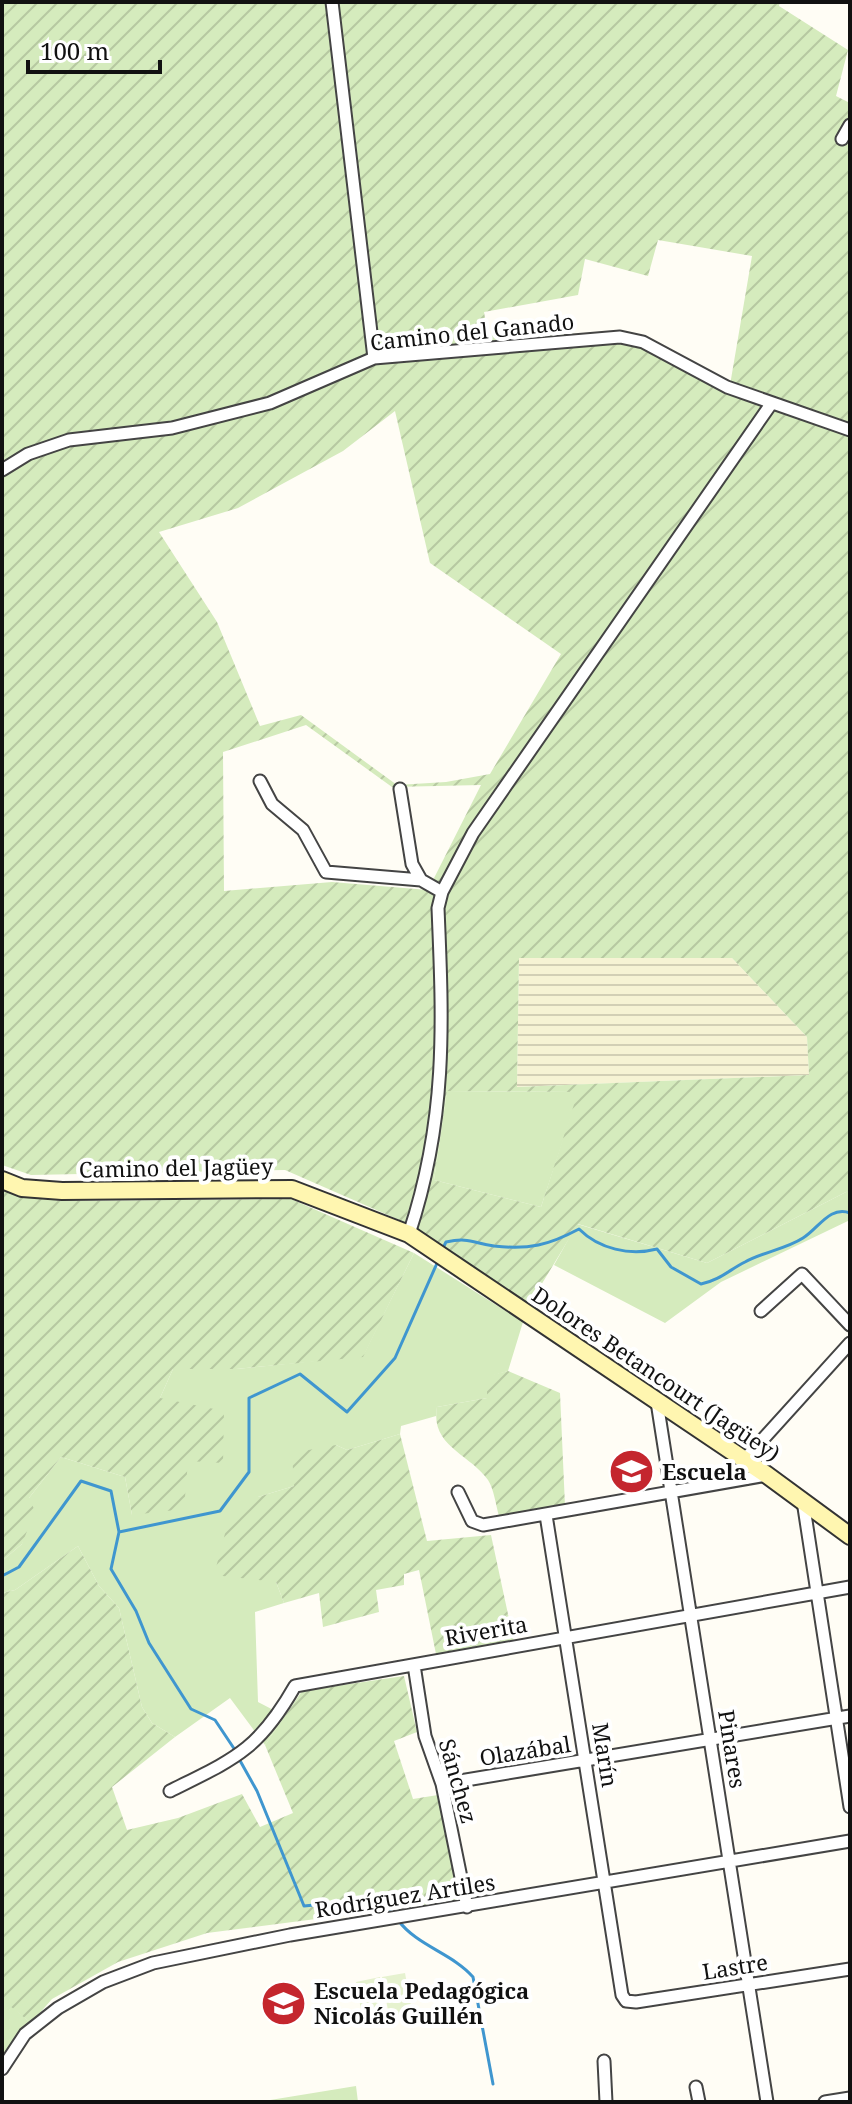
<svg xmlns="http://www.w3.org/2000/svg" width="852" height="2104" viewBox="0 0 852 2104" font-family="'Noto Serif',serif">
	<defs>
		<pattern id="farmland-rules" width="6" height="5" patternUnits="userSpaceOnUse" patternTransform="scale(2)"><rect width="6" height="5" fill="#f6f3d4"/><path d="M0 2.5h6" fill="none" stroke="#d2cfb5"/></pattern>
		<pattern id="garden-furrows" width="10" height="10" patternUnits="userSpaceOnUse" patternTransform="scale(2)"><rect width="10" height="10" fill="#d5ebbd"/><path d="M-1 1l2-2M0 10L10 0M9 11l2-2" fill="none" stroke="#b6c8a1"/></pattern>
	</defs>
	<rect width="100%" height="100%" fill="#fffdf5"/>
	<path fill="url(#farmland-rules)" d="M 519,958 L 732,958 L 807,1037 L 809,1075 L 517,1087 Z"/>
	<path fill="#d5ebbd" d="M 447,1091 L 579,1092 L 541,1207 L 434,1180 Z
		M 850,1190 L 850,1220 L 721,1282 L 665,1323 L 554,1265 L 577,1224 L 707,1263 Z
		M 414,1253 L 523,1322 L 508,1371 L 487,1377 L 487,1398 L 437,1407 L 436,1416 L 401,1426 L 400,1434 L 347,1450 L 336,1445 L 294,1486 L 258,1497 L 276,1582 L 284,1603 L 255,1612 L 258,1702 L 285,1716 L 265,1745 L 230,1698 L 175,1737 L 152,1723 L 142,1707 L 119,1608 L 99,1586 L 78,1546 L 15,1590 L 2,1593 L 2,1561 L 22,1544 L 29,1498 L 61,1457 L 125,1477 L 132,1515 L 160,1398 L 173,1369 L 236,1369 L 363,1356 Z
		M 10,2005 L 31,2023 L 2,2066 L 2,2012 Z
		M 356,2086 L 358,2102 L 258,2102 Z"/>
	<path fill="url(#garden-furrows)" fill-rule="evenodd" d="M 2,2 L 780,2 L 779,6 L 848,50 L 836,96 L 850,103 L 850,1190 L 707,1263 L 578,1224 L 529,1305 L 406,1223 L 285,1170 L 31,1175 L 2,1165 ZM 658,240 L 752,256 L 730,385 L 629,333 L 488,335 L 484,312 L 578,295 L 585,259 L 648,276 ZM 395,411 L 430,563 L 561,654 L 490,774 L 446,782 L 397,785 L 301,715 L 260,726 L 217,622 L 159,532 L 238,508 L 343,451 ZM 306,725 L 392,787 L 481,785 L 428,890 L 332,882 L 224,891 L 223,752 ZM 732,958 L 807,1037 L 809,1075 L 517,1087 L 519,958 ZM 447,1091 L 578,1092 L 541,1207 L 434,1180 Z
		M 2,1187 L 20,1195 L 61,1201 L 291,1199 L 414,1253 L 363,1357 L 236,1369 L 173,1369 L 160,1398 L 224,1411 L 223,1463 L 188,1461 L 184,1509 L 132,1515 L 125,1477 L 61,1457 L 29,1498 L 35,1511 L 22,1544 L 2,1561 Z
		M 508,1371 L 560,1393 L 565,1506 L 499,1516 C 496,1506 494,1489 488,1480 C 470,1454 430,1446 437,1407 L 487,1398 L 487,1376 Z
		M 400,1434 L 427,1541 L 491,1535 L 514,1642 L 436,1654 L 419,1570 L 404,1574 L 404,1585 L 376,1590 L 379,1612 L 323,1627 L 319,1593 L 284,1603 L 276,1582 L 214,1575 L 227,1526 L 258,1497 L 294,1486 L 292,1453 L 336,1445 L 347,1450 Z
		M 78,1546 L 99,1586 L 119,1608 L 142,1707 L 152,1723 L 175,1737 L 112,1787 L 127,1830 L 178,1818 L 242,1794 L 260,1827 L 293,1813 L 265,1745 L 302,1691 L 404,1676 L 417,1732 L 394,1741 L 413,1799 L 438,1795 L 463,1900 L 207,1933 L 118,1962 L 52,1999 L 31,2023 L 10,2006 L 2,2012 L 2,1593 L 15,1590 Z"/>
	<path fill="#e6f2cf" d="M 405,1973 L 412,2012 L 389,2016 L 382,1977 Z
		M 380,1977 L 386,2016 L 363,2021 L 356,1982 Z"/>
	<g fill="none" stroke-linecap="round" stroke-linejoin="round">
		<path stroke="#3f96cf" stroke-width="3" d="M 442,1250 L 446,1242 C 469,1237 473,1243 494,1246 C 529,1250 549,1245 579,1229 C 599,1249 630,1256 657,1249 L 671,1267 L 701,1284 C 720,1280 729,1270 745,1262 C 763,1252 786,1249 803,1238 C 818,1229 830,1205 850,1213
			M 119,1532 L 111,1569 L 136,1611 L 149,1643 L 191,1709 L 215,1720 L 235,1750
			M 2,1576 L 19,1567 L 81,1481 L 111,1491 L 119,1532 L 220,1511 L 249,1472 L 249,1398 L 300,1374 L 347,1412 L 395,1358 L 438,1261
			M 238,1757 L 257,1791 L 304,1906 L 376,1899 L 385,1902 L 394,1914
			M 398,1920 C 417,1946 452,1953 473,1977 L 493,2084"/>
		<defs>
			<path id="street" d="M 332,2 L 374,358
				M 842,139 L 850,125
				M 2,470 L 28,454 L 69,440 L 172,428 L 270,403 L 374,358 L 620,337 L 643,342 L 727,387 L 850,430
				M 260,781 L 272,804 L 303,830 L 326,872 L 421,880 L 442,892
				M 400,789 L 412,864 L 421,880
				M 409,1234 C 447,1119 443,1026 438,908 L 442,892 L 473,833 L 771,404
				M 761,1311 L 802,1274 L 850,1325
				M 657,1402 L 767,2102
				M 745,1459 L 850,1343
				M 458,1492 L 472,1521 L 483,1525 L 767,1475
				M 803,1501 L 850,1807
				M 546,1515 L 622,1995 L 626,2001 L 636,2002 L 850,1969
				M 414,1665 L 425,1736 L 442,1784 L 467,1907
				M 442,1784 L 850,1716
				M 170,1791 C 234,1759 258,1751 295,1686 L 850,1587
				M 604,2061 L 606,2102
				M 2,2069 L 25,2034 L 58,2008 L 103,1982 L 153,1963 L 290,1935 L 850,1841
				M 696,2087 L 699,2102
				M 825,2102 L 850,2098"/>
			<path id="secondary" d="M 2,1180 L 22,1188 L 62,1191 L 292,1189 L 409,1234 L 767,1475 L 850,1536"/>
		</defs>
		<use href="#street" stroke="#444" stroke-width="15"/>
		<use href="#secondary" stroke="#333" stroke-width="20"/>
		<use href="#street" stroke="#fff" stroke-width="11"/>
		<use href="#secondary" stroke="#fff6b0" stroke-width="16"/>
	</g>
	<defs>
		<symbol id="school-disc" viewBox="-11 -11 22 22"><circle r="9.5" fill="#c4262e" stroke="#fff"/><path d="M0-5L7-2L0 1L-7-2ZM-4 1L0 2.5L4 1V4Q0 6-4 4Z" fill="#fff"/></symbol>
		<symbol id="university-disc" viewBox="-11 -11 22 22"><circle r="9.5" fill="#c4262e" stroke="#fff"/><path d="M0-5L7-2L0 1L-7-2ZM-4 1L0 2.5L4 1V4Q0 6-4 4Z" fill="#fff"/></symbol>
	</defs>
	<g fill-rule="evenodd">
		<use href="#school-disc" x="606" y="1446" width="51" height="51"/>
		<use href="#university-disc" x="258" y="1978" width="51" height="51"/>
	</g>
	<g text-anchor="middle" stroke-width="8" stroke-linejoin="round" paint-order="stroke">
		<g font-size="22" fill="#111" stroke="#fff">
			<text transform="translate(472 332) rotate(-6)" y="8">Camino del Ganado</text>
			<text transform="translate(176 1168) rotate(-1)" y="8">Camino del Jagüey</text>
			<text transform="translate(656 1374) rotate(34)" y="8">Dolores Betancourt (Jagüey)</text>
			<text transform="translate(486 1631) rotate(-10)" y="8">Riverita</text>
			<text transform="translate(732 1749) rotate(81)" y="8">Pinares</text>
			<text transform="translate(525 1751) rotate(-9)" y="8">Olazábal</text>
			<text transform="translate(605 1755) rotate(81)" y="8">Marín</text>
			<text transform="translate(458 1781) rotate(74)" y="8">Sánchez</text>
			<text transform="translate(405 1896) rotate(-9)" y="8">Rodríguez Artiles</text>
			<text transform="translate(735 1967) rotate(-9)" y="8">Lastre</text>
		</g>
		<g font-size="22" font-weight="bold" fill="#111" stroke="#fff" text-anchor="start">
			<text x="662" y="1480">Escuela</text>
			<text x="314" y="1999">Escuela Pedagógica<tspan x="314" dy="25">Nicolás Guillén</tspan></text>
		</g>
	</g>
	<rect width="852" height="2104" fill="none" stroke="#111111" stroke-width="8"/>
	<path d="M28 60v12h132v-12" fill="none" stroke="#111111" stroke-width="4"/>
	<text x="40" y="60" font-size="24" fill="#111111" stroke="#ffffff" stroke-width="6" paint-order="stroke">100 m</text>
</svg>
